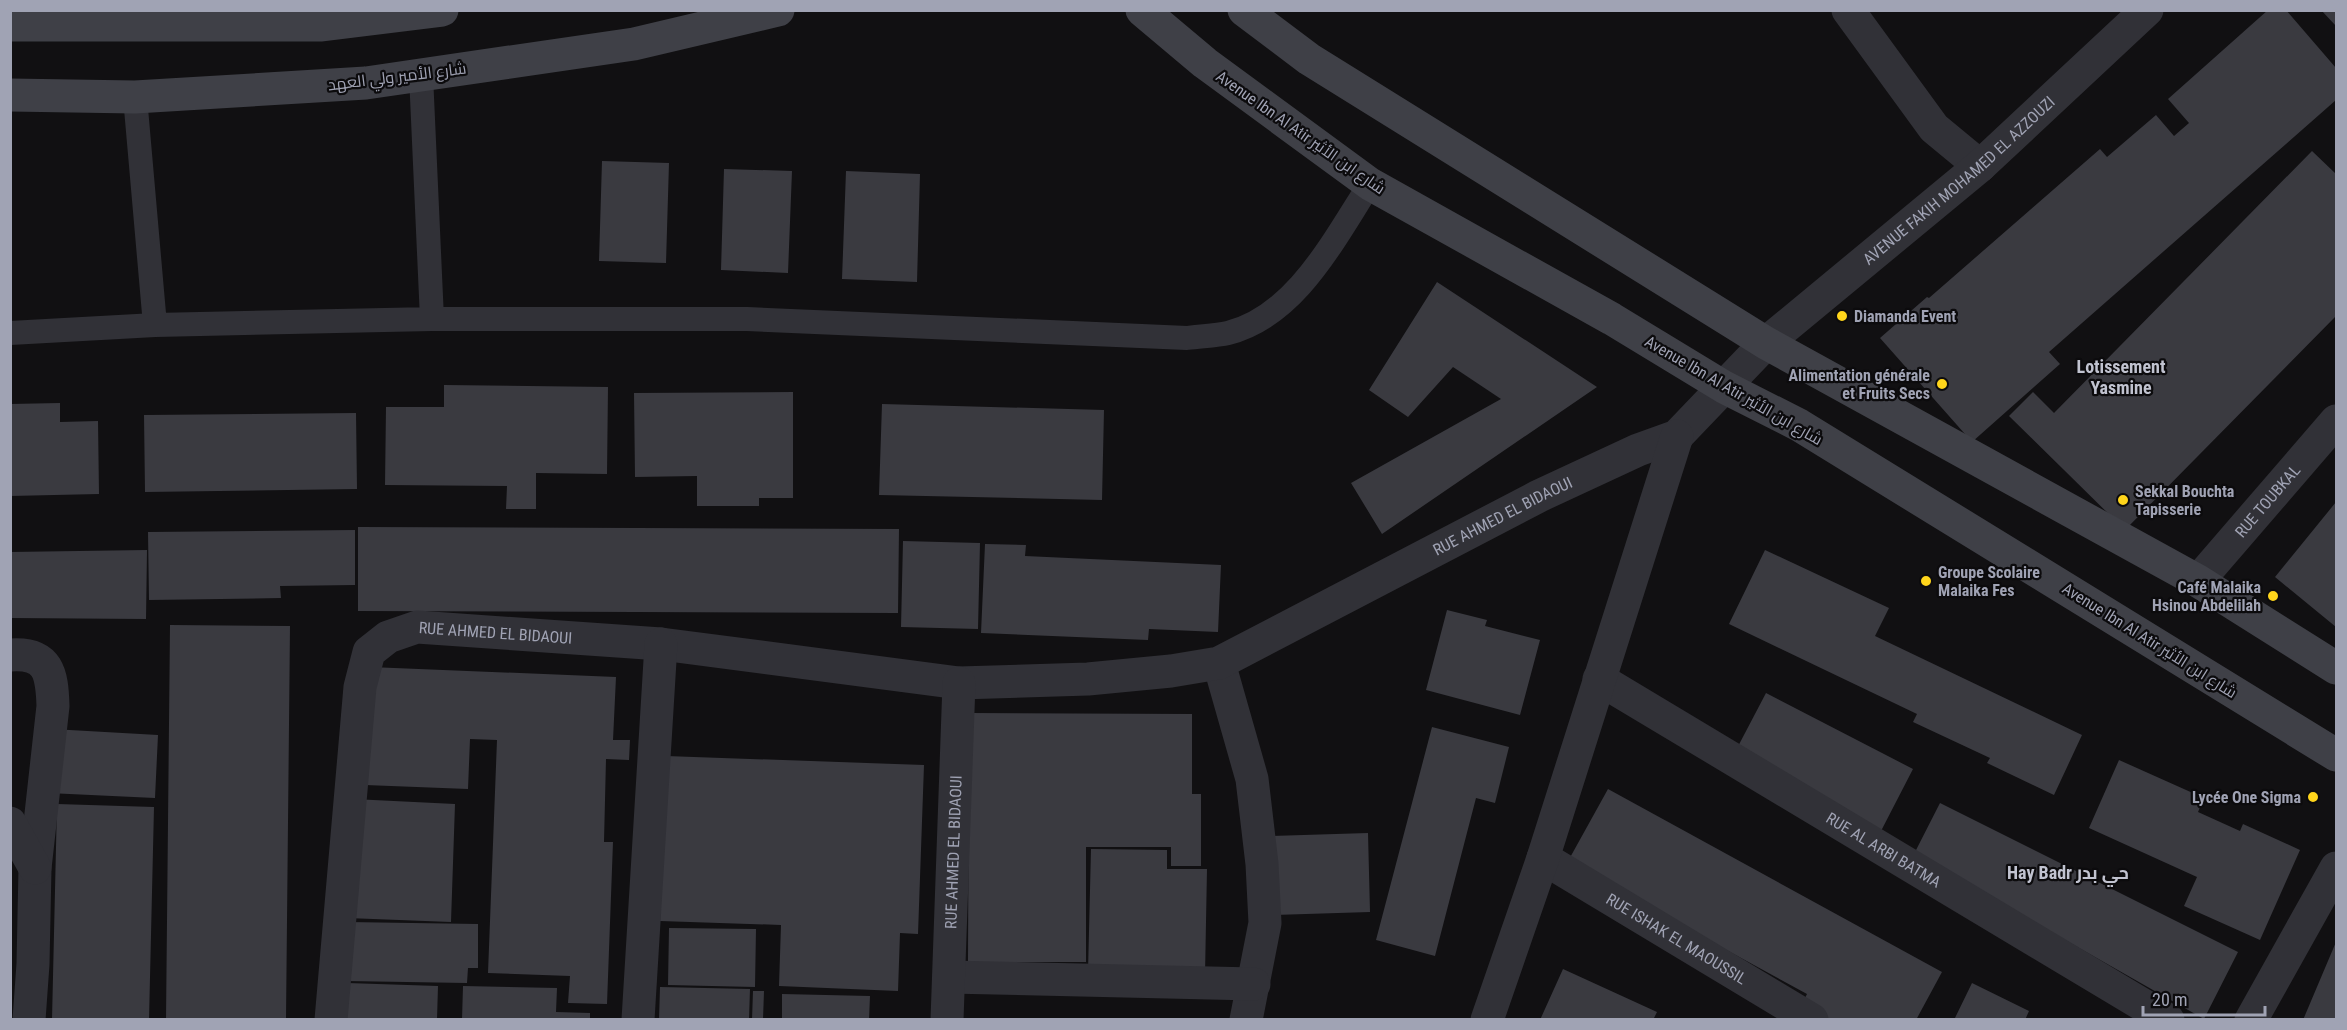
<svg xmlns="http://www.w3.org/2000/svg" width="2347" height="1030" viewBox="0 0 2347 1030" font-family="'Roboto Condensed',Cairo,sans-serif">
	<rect width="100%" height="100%" fill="#111012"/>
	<path fill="#3a3a40" d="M 2268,10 L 2286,10 L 2336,68 L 2336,100 L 2049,352 L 2060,364 L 1972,442 L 1880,338 L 1927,297 L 1929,298 L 2100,149 L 2107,157 L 2156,115 L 2174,136 L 2189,123 L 2168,99 Z
		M 2321,10 L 2336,10 L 2336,26 Z
		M 2312,151 L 2336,174 L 2336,316 L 2125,530 L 2009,416 L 2033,392 L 2054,413 Z
		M 602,161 L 669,163 L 666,263 L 599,261 Z
		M 724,169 L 792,171 L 788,273 L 721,270 Z
		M 846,171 L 920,174 L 917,282 L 842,279 Z
		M 1437,282 L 1597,387 L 1382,534 L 1351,483 L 1501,399 L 1453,367 L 1408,417 L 1369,390 Z
		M 444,385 L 608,387 L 607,474 L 536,473 L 536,509 L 506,509 L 507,486 L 385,485 L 386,407 L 444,407 Z
		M 793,392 L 793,498 L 759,498 L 759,506 L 697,506 L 697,476 L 635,477 L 634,393 Z
		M 60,403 L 60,422 L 98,421 L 99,494 L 10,496 L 10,404 Z
		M 882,404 L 1104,410 L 1102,500 L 879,495 Z
		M 356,413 L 357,489 L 145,492 L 144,415 Z
		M 2336,502 L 2336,627 L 2275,577 Z
		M 358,527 L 899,529 L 898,613 L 358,611 Z
		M 355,530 L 355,585 L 280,586 L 281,598 L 149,600 L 148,532 Z
		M 903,541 L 980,543 L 978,629 L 901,627 Z
		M 985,544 L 1026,545 L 1025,556 L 1221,565 L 1218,632 L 1149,629 L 1148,640 L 981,633 Z
		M 147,550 L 146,619 L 10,618 L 10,552 Z
		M 1765,550 L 1889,608 L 1875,636 L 2082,735 L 2054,795 L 1987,763 L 1990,758 L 1913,722 L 1917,714 L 1729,624 Z
		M 1447,610 L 1487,620 L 1485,626 L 1540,640 L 1520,715 L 1426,690 Z
		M 170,625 L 290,626 L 286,1020 L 166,1020 Z
		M 370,667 L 616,677 L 613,740 L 630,740 L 629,760 L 606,759 L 604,842 L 613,842 L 607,1004 L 568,1003 L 570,976 L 488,973 L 497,740 L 470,739 L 468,789 L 365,785 Z
		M 1766,693 L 1913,769 L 1881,831 L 1734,754 Z
		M 969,713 L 1192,714 L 1192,794 L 1201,794 L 1201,866 L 1171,866 L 1171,847 L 1086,847 L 1086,962 L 968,962 Z
		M 1432,727 L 1509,747 L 1495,803 L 1476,798 L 1435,956 L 1376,940 Z
		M 52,729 L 158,735 L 155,798 L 48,793 Z
		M 666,756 L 924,765 L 918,934 L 900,933 L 898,991 L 779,986 L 781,925 L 660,921 Z
		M 2119,760 L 2204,798 L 2198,812 L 2240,831 L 2243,824 L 2300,850 L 2260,940 L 2184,906 L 2197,877 L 2089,828 Z
		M 1608,789 L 1942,972 L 1916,1020 L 1822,1020 L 1800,1008 L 1807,994 L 1567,863 Z
		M 353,799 L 455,804 L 451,922 L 347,918 Z
		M 1940,803 L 2238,952 L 2204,1019 L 1914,854 Z
		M 57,804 L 154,807 L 149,1020 L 52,1020 Z
		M 1368,833 L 1370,912 L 1274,915 L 1271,836 Z
		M 1091,849 L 1167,850 L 1167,869 L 1207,869 L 1205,975 L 1088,972 Z
		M 347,922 L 478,924 L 478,968 L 468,968 L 467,983 L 346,981 Z
		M 669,928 L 756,929 L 755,987 L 668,985 Z
		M 2336,942 L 2336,1020 L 2303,1020 Z
		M 1563,969 L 1657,1012 L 1653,1020 L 1540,1020 Z
		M 347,983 L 438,986 L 437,1020 L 347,1020 Z
		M 1972,983 L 2029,1011 L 2025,1020 L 1954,1020 Z
		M 463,986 L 557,988 L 556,1012 L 590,1013 L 590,1020 L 462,1020 Z
		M 660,987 L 750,989 L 749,1020 L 659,1020 Z
		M 753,991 L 764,991 L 763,1020 L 752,1020 Z
		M 782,994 L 870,996 L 869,1020 L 782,1020 Z"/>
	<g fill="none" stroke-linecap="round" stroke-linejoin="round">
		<path stroke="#313137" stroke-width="24" d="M 421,75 L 432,319
			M 135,97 L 155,325
			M 10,333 L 155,325 L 432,319 L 747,319 L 1187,338 C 1200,336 1215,336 1228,333 C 1296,316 1334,239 1370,184"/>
		<g stroke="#313137" stroke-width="33">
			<path d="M 1848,10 L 1934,128 L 1980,166"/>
			<path id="s1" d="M 2198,581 L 2336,421"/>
			<path d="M 10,655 C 49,652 52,674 53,706 L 35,868 L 33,964 L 29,1020"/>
			<path d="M 1219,663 L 1252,779 L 1262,864 L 1265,923 L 1246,1020"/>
			<path id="s2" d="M 1599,679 L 2168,1020"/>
			<path d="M 10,823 L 35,868"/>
			<path id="s3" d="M 1543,858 L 1812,1020"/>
			<path d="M 949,977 L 1254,984"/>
			<path id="s4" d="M 331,1020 L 360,687 L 369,652 L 388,637 L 417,627 L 661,644 L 959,683 L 1088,679 L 1171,671 L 1219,663 L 1539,496 L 1638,450 L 1677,436 L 1766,343 L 1980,166 L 2147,10"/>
			<path d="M 638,1020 L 661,644"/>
			<path id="s5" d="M 947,1020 L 959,683"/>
			<path d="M 1487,1020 L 1543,858 L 1677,436"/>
			<path d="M 2251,1020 L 2336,868"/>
		</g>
		<path stroke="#3f4047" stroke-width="33" d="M 1142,10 L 1205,63 L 1370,184 L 1612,319 L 1724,387 L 1799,425 L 2336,755
			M 1244,10 L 1309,59 L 1766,343 L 2198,581 L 2336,668
			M 10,25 L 320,25 L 442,10
			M 10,95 L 135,97 L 366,83 L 634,44 L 778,10"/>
	</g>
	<g fill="#ffd51b" stroke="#0c0b0d" stroke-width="2">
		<circle cx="1842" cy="316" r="6"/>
		<circle cx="1942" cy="384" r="6"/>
		<circle cx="2123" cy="500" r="6"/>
		<circle cx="1926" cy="581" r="6"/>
		<circle cx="2273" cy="596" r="6"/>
		<circle cx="2313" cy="797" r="6"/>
	</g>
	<g text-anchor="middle" stroke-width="4.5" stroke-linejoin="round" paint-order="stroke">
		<g font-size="16" fill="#a0a3b4" stroke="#0c0b0d">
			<text transform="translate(397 76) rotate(-7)" y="6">شارع الأمير ولي العهد</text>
			<text transform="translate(1301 132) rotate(35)" y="6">Avenue Ibn Al Atir شارع ابن الأثير</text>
			<text dy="6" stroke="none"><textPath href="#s4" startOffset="2124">AVENUE FAKIH MOHAMED EL AZZOUZI</textPath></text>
			<text transform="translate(1734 390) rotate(30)" y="6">Avenue Ibn Al Atir شارع ابن الأثير</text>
			<text dy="6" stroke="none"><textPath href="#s1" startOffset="106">RUE TOUBKAL</textPath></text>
			<text dy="6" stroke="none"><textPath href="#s4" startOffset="1551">RUE AHMED EL BIDAOUI</textPath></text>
			<text dy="6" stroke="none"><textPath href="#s4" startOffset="504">RUE AHMED EL BIDAOUI</textPath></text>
			<text transform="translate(2150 640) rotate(32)" y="6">Avenue Ibn Al Atir شارع ابن الأثير</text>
			<text dy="6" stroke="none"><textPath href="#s2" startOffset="332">RUE AL ARBI BATMA</textPath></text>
			<text dy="6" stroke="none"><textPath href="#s5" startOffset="168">RUE AHMED EL BIDAOUI</textPath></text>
			<text dy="6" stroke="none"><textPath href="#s3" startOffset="156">RUE ISHAK EL MAOUSSIL</textPath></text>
		</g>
		<g font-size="16" font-weight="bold" fill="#a0a3b4" stroke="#0c0b0d" text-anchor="start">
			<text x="1854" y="322">Diamanda Event</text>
			<text x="1930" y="381" text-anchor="end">Alimentation générale<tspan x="1930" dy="18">et Fruits Secs</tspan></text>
			<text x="2135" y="497">Sekkal Bouchta<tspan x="2135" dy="18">Tapisserie</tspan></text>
			<text x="1938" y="578">Groupe Scolaire<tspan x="1938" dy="18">Malaika Fes</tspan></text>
			<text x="2261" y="593" text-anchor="end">Café Malaika<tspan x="2261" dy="18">Hsinou Abdelilah</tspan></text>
			<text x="2301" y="803" text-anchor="end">Lycée One Sigma</text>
		</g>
		<g font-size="18" font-weight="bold" fill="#c1c3d0" stroke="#0c0b0d">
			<text x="2121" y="373">Lotissement<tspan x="2121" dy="21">Yasmine</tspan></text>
			<text x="2068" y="879">Hay Badr حي بدر</text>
		</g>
	</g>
	<rect width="2347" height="1030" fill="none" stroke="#a0a3b4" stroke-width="24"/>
	<path d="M2143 1006v9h122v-9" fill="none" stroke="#a0a3b4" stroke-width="3"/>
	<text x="2152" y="1006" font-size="18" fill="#a0a3b4" stroke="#0c0b0d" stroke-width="4.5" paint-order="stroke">20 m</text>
</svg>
